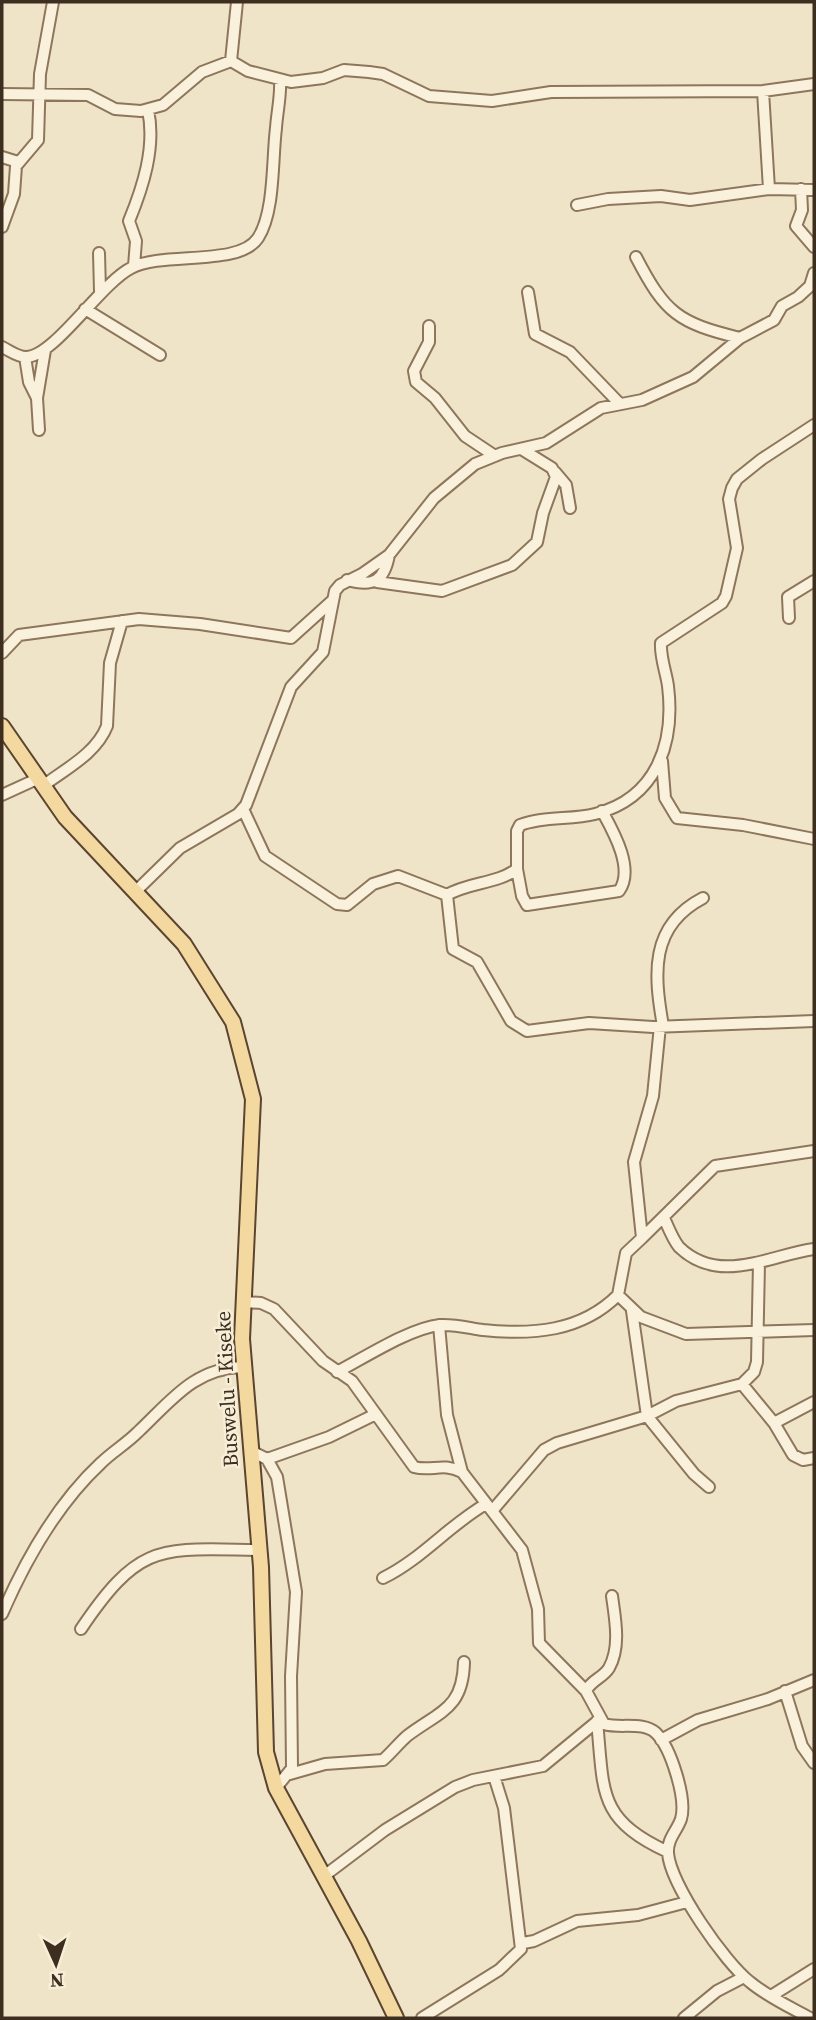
<svg xmlns="http://www.w3.org/2000/svg" width="816" height="2020" viewBox="0 0 816 2020" font-family="'Source Serif 4',serif">
	<rect width="100%" height="100%" fill="#f0e4c8"/>
	<g fill="none" stroke-linecap="round" stroke-linejoin="round">
		<defs>
			<path id="minor" d="M 231,61 L 248,71 L 291,82 L 323,78 L 344,70 L 369,72 L 383,74 L 429,96 L 492,101 L 551,92 L 763,91 L 814,84
				M 763,91 L 769,189
				M 2,94 L 88,95 L 115,109 L 141,111 L 163,105 L 202,72 L 231,61 L 237,2
				M 2,157 L 18,162
				M 801,189 L 802,210 L 796,226 L 814,247
				M 577,205 L 608,199 L 661,196 L 690,200 L 769,189 L 814,190
				M 2,227 L 14,194 L 16,166 L 38,140 L 40,74 L 53,2
				M 99,253 L 100,291
				M 636,257 C 665,313 678,323 740,338
				M 134,266 L 136,241 L 129,221 C 143,187 156,147 148,110
				M 528,292 L 535,334 L 570,352 L 619,403
				M 85,309 L 160,355
				M 429,326 L 429,342 L 414,371 L 416,382 L 435,398 L 465,436 L 495,456
				M 2,347 C 10,351 18,357 26,357 C 54,357 100,284 131,268 C 163,251 239,267 258,238 C 275,212 272,159 276,128 C 277,112 281,97 280,80
				M 25,357 L 29,382 L 37,398 L 39,430
				M 37,398 L 45,350
				M 555,472 L 566,485 L 570,508
				M 347,580 C 373,587 384,582 389,555
				M 377,582 L 442,591 L 512,565 L 537,542 L 543,513 L 556,477 L 552,468 L 523,450
				M 789,618 L 788,597 L 814,581
				M 2,653 L 19,635 L 139,619 L 200,624 L 291,638 L 332,601
				M 662,761 L 665,798 L 677,818 L 743,825 L 814,839
				M 43,786 C 65,769 96,754 107,726 L 110,663 L 122,621
				M 2,795 L 37,779
				M 243,809 L 265,856 L 337,904 L 347,905 L 373,884 L 398,876 L 447,895 L 453,949 L 477,962 L 511,1021 L 527,1031 L 589,1023 L 653,1027 L 814,1021
				M 517,869 L 522,896 L 527,905 L 619,891 C 635,869 613,831 602,811
				M 135,892 L 180,848 L 238,814 L 246,805 L 291,687 L 323,652 L 335,591 L 340,585 L 362,574 L 389,555 L 434,498 L 475,464 L 502,453 L 546,443 L 601,408 L 642,400 L 693,377 L 740,338 L 774,320 L 782,306 L 798,297 L 810,286 L 814,273
				M 447,895 C 469,882 497,884 517,869 L 517,831 L 520,825 C 544,816 571,820 595,814 C 657,798 675,743 668,686 C 666,672 660,657 661,643 L 722,603 L 726,596 L 737,548 L 729,499 L 732,488 L 737,479 L 762,459 L 814,425
				M 663,1026 C 654,975 649,926 703,898
				M 664,1218 C 668,1227 673,1240 679,1247 C 719,1286 770,1255 814,1249
				M 642,1238 L 715,1166 L 814,1151
				M 618,1295 L 641,1317 L 686,1334 L 814,1330
				M 243,1302 L 261,1303 L 274,1309 L 323,1361 L 352,1381 L 414,1467 C 432,1472 442,1462 462,1472 L 522,1550 L 538,1609 L 539,1643 L 586,1691 L 604,1724 C 620,1729 643,1721 656,1733 C 671,1748 687,1799 681,1819 C 677,1831 667,1839 668,1853 C 670,1884 725,1963 750,1982 C 768,1997 790,2007 810,2018
				M 632,1311 L 647,1416 L 694,1474 L 709,1487
				M 439,1325 L 447,1415 L 462,1472
				M 337,1372 C 364,1358 410,1328 440,1325 C 454,1324 469,1328 483,1330 C 532,1335 581,1332 618,1295 L 626,1253 L 642,1238 L 634,1162 L 653,1096 L 660,1026
				M 742,1384 L 774,1423 L 793,1455 L 803,1460 L 814,1458
				M 774,1423 L 814,1402
				M 251,1451 L 267,1459 L 277,1477 L 296,1592 L 291,1676 L 292,1768 L 276,1788
				M 267,1459 L 329,1437 L 376,1414
				M 492,1511 L 544,1450 L 557,1443 L 647,1416 L 676,1401 L 742,1384 L 754,1372 L 757,1362 L 759,1263
				M 383,1578 C 422,1559 449,1525 486,1504
				M 2,1614 C 25,1561 58,1503 101,1463 C 112,1452 126,1444 138,1432 C 171,1401 194,1368 243,1367
				M 81,1629 C 141,1540 161,1549 260,1550
				M 586,1691 C 591,1680 603,1678 609,1668 C 621,1647 615,1618 612,1596
				M 785,1691 L 802,1746 L 814,1763
				M 597,1721 C 604,1792 597,1819 668,1852
				M 661,1740 L 698,1720 L 768,1699 L 814,1680
				M 290,1774 L 325,1764 L 383,1760 C 392,1752 399,1743 407,1736 C 440,1711 463,1709 464,1662
				M 324,1876 L 385,1830 L 455,1787 L 473,1780 L 543,1766 L 600,1719
				M 523,1943 L 534,1941 L 577,1921 L 638,1915 L 687,1902
				M 771,1996 L 814,1969
				M 422,2018 L 499,1970 L 521,1949 L 504,1808 L 494,1776
				M 684,2018 L 717,1991 L 744,1977"/>
			<path id="major" d="M 2,726 L 65,817 L 184,944 L 233,1022 L 253,1099 L 242,1339 L 261,1567 L 266,1752 L 276,1788 L 359,1941 L 396,2018"/>
		</defs>
		<use href="#minor" stroke="#8d765c" stroke-width="14"/>
		<use href="#major" stroke="#5b4430" stroke-width="18"/>
		<use href="#minor" stroke="#faf1dc" stroke-width="10"/>
		<use href="#major" stroke="#f3d9a0" stroke-width="14"/>
	</g>
	<g text-anchor="middle" stroke-width="5" stroke-linejoin="round" paint-order="stroke">
		<g font-size="21" fill="#3d2e20" stroke="#f7eed8">
			<text transform="translate(227 1389) rotate(-93)" y="7">Buswelu - Kiseke</text>
		</g>
	</g>
	<rect width="816" height="2020" fill="none" stroke="#3d2e20" stroke-width="7"/>
	<g transform="translate(56 1964) rotate(177)" stroke="#f7eed8" stroke-width="5" paint-order="stroke">
	<path d="M0-5L12 26L0 18L-12 26Z" fill="#3d2e20"/>
	<text y="-10" font-size="19" font-weight="bold" text-anchor="middle" fill="#3d2e20">N</text>
	</g>
</svg>
